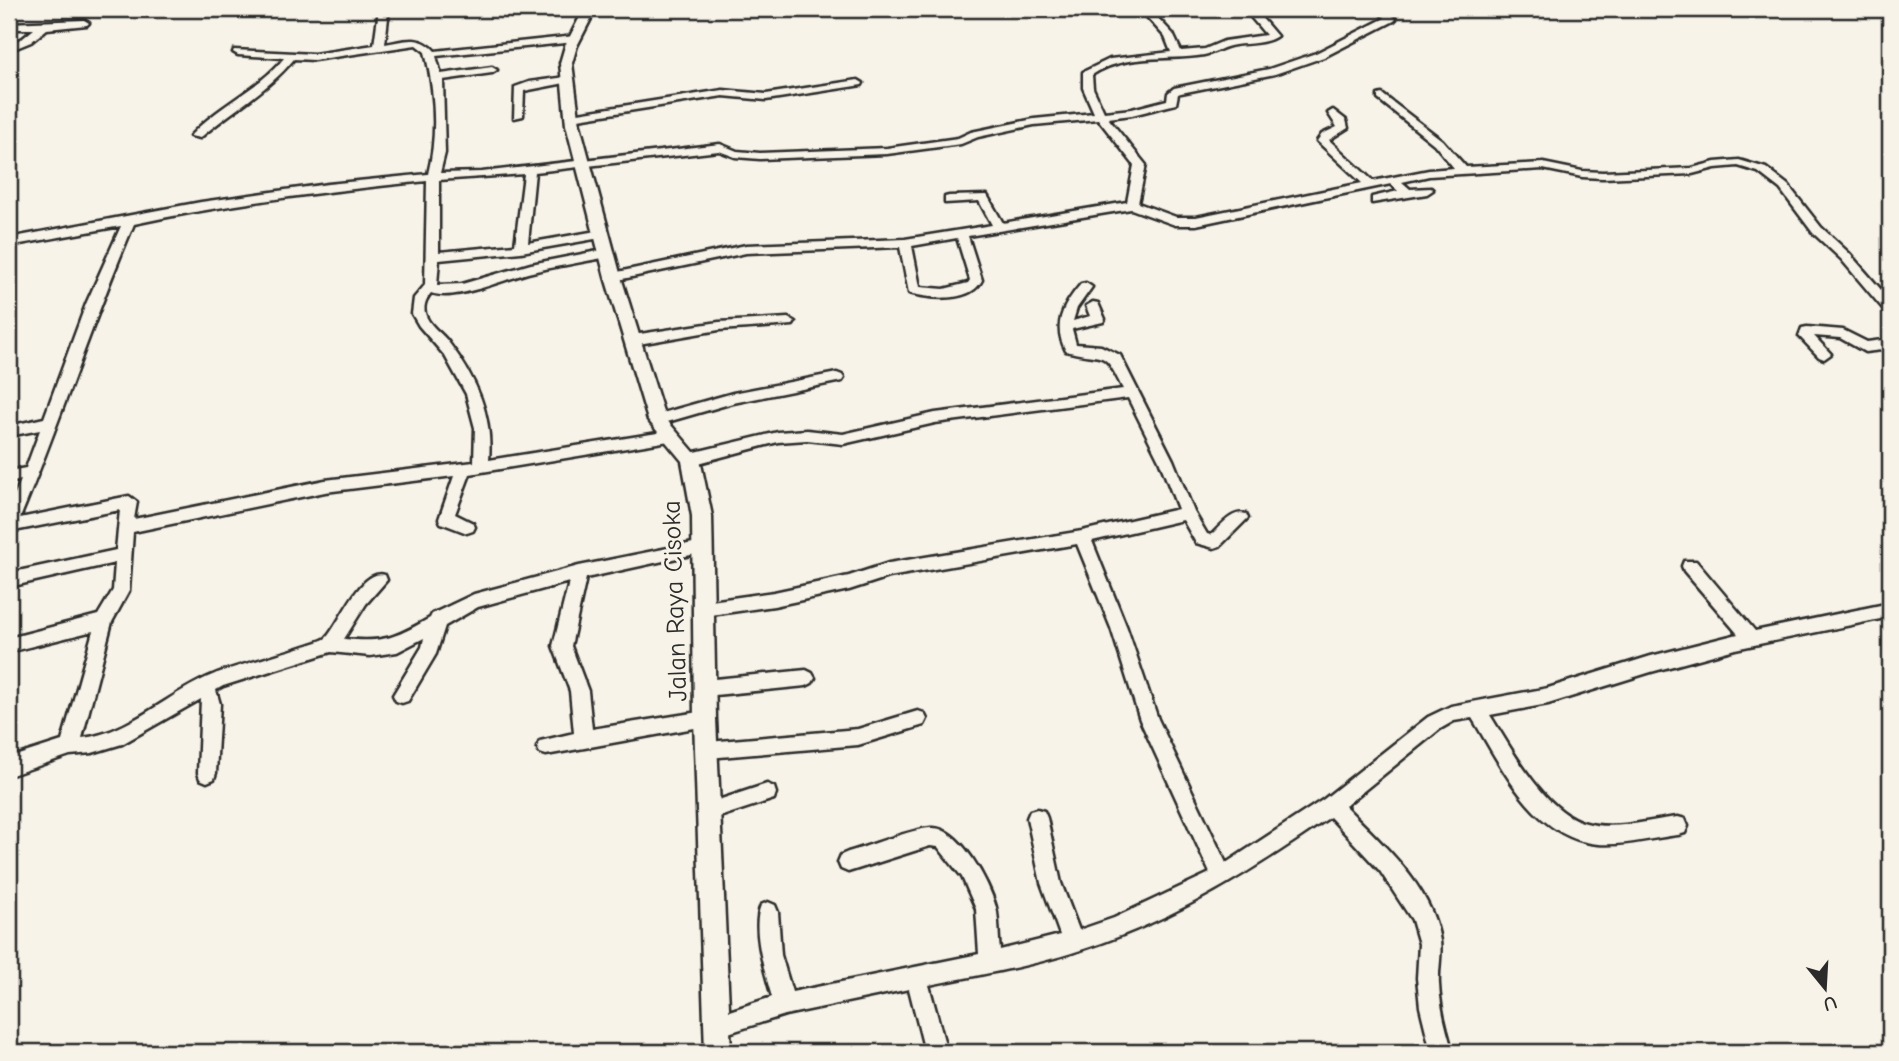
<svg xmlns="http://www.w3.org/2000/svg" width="1899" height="1061" viewBox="0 0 1899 1061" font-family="'Comic Neue',sans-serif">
	<rect width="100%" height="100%" fill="#f7f3e8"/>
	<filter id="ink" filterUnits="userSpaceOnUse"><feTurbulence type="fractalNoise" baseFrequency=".0143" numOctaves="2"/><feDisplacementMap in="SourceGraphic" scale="14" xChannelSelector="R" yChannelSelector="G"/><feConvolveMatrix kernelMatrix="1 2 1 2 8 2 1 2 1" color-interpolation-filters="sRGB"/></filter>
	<g filter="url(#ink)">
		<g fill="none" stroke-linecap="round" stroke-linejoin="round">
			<defs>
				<path id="minor" d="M 9,9 L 22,9 L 9,16 Z
					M 379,9 L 389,9 L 385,44 C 404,41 420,34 435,51 L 575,36 L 580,39 L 575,42 L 436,56 L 441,74 L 492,67 L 497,70 L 492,73 L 443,80 L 445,153 L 440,173 L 482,172 L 720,144 L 737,151 L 760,153 L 887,148 L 958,138 L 971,132 L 1034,119 L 1094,113 L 1083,88 L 1083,72 L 1110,59 L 1171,52 L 1165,37 L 1146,16 L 1147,9 L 1157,9 L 1156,16 L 1173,34 L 1181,51 L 1205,49 L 1224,41 L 1266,35 L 1244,9 L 1254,9 L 1277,36 C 1266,44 1249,43 1235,45 C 1224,46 1215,53 1204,55 C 1167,61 1124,53 1092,75 L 1093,88 L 1104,112 L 1132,109 L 1167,100 L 1168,93 L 1174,88 L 1269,69 L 1316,53 L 1385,18 L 1376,9 L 1386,9 L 1396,19 L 1394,21 L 1324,57 L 1275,74 L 1181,93 L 1178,94 L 1176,104 L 1132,115 L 1108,118 L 1146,165 L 1138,203 L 1176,217 L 1196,217 L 1362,183 L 1317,141 L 1322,134 L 1337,127 L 1328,113 L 1333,110 L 1346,120 L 1348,128 L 1329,140 L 1373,181 L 1429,170 L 1454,168 L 1434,144 L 1378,99 L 1378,95 L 1382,94 L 1442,140 L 1466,167 L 1543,163 L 1582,171 L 1603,172 L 1692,168 L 1715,162 L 1739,160 L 1766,168 L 1788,185 L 1821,227 L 1849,253 L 1890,300 L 1890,312 L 1885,311 L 1841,259 L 1813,233 L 1780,189 L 1758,172 L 1738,166 L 1715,168 L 1692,174 L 1603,178 L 1582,177 L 1543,169 L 1429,176 L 1402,182 L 1410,189 L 1431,188 L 1433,190 L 1427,194 L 1372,203 L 1372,197 L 1398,191 L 1391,184 L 1196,225 L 1175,225 L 1131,209 L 968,236 L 982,280 C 971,303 931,299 909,293 L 900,247 L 746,253 L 613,281 L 607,277 L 613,273 L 746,245 L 905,239 L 992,225 L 979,201 L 945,203 L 945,197 L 949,196 L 987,195 L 1003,223 L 1127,202 L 1134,165 L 1098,119 L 1034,125 L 978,137 L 961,144 L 887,154 L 760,159 L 735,157 L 719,151 L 535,172 L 528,243 L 602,230 L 606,231 L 606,237 L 521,252 L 439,260 L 437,285 L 462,284 L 531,264 L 608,249 L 614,253 L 608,257 C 583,262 557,266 532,272 C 507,278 455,302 431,293 C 425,300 422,309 427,318 C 432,328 443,334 449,343 C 476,378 493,415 489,460 L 670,431 L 675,432 L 677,436 L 675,440 L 470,474 L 455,514 L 473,523 L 475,527 L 473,531 L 467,533 L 441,523 L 439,519 L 454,476 L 325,492 L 133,532 L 129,591 L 112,622 L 82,738 C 131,733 170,691 215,674 C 232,667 321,643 326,638 C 340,624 361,567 385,575 L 387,580 L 366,604 L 344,639 C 385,643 395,638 430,618 L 432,614 L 474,594 L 579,566 L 703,541 L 709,543 L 711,547 L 709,551 L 586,578 L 571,646 L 588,691 L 592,729 L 705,711 L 711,713 L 714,719 L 711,725 L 546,755 L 540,753 L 537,747 L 540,741 L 574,733 L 570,691 L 553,646 L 569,582 L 478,607 L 445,626 L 436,654 L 408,701 L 402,703 L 396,701 L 393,695 L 422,647 L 424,638 L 397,652 L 370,656 L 331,652 L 223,686 L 216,690 L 220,704 L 216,773 L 214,779 L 207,782 L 200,779 L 198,773 L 201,699 L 122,744 L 92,753 L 70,755 L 9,776 L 9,758 L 62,741 L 93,631 L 9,652 L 9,638 L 98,615 L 113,590 L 115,563 L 9,587 L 9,573 L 116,550 L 120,510 L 9,532 L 9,508 L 21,480 L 9,483 L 9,471 L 26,468 L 40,430 L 9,436 L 9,426 L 44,418 L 86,304 L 121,226 L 9,246 L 9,238 L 201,202 L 328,184 L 428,174 C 438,134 435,92 425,52 L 416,45 L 314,60 L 294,59 C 269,90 231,111 200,138 L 190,136 C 218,105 258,90 284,58 L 238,55 L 233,52 L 234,50 L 314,54 L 374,45 ZM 524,174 L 515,245 L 439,252 L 439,180 ZM 427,181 L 425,285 L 414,298 L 412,314 L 419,326 L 445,356 L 466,394 L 475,428 L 474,462 L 325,480 L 134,519 L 137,502 L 129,496 L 20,518 C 61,421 92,321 134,224 C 231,203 329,191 427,181 ZM 957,238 L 970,280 L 968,283 L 944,289 L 920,287 L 912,246 Z
					M 84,20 L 89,23 L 87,25 L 47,29 L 31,42 L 9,51 L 9,44 L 23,38 L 34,29 L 9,29 L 9,23 Z
					M 566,77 L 570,78 L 570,82 L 524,91 L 523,116 L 514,118 L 515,87 L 529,82 Z
					M 858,80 L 863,83 L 862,85 L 766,100 L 723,96 L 572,120 L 567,117 L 572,114 L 723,90 L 766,94 Z
					M 1086,283 L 1092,287 L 1077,308 L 1073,321 L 1090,316 L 1086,306 L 1093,302 L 1098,303 L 1105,319 L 1103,322 L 1072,329 L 1076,344 L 1101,346 L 1120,355 L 1173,460 L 1194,512 L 1207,534 L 1211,535 C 1221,526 1232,510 1246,514 L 1248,518 L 1220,546 L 1214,548 L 1196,543 L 1183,520 L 1092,541 L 1127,628 L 1158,719 L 1226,863 L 1324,799 L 1428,717 L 1451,706 L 1548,688 L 1651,656 L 1738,634 L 1684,571 L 1682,566 L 1684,561 L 1696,561 L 1755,631 L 1890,603 L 1890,617 L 1735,649 L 1651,672 L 1548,704 L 1490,715 C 1511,748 1545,813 1586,823 C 1614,831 1650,820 1678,817 L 1685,819 L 1688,826 L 1685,833 L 1678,835 C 1650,838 1614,849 1586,842 C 1529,829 1500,763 1472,718 L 1454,721 L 1440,729 L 1345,806 C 1381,843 1432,886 1440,941 C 1442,955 1438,969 1439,984 C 1440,1008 1446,1030 1453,1052 L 1431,1052 L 1420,1007 L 1417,978 L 1419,944 L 1412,920 L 1380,871 L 1330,817 C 1255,869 1177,918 1090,947 C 1039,965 983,974 929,985 L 947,1052 L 925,1052 L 909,989 L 785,1015 L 719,1036 L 711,1033 L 708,1025 L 711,1017 L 772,997 C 765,972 751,929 761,905 L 768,902 L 775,905 L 778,912 L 781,955 L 792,992 L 979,954 L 976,909 L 962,877 L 938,847 L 930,846 L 848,872 L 841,869 L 838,862 L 841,855 L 848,852 C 870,846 911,829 931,828 C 960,826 989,882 996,907 C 999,920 998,936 1000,950 L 1060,935 L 1041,883 L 1027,818 L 1030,811 L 1037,809 L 1044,811 L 1047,818 L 1061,883 L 1079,930 L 1114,918 L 1210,873 L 1140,720 L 1111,628 L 1077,544 L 889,577 L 849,590 L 774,606 L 704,616 L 698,614 L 696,609 L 698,604 L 704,602 L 774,592 L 849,576 L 889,563 L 1082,531 L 1178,509 L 1159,460 L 1128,398 L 935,423 L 843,444 L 807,440 L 778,442 L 691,465 L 684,459 L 691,453 L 778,432 L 807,430 L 843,434 L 935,413 L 1123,389 C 1102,346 1107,362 1066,351 C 1052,325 1063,305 1081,284 Z
					M 788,318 L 795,322 L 793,325 L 719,330 L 633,345 L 626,340 L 633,335 L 719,322 Z
					M 1807,327 L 1843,330 L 1867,342 L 1890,339 L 1890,349 L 1865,352 L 1840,338 L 1814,336 L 1831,354 L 1824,359 L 1819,357 L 1799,336 L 1802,328 Z
					M 837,373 L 842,375 L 844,378 L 842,381 L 733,403 L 657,425 L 650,420 L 652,416 L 733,393 Z
					M 806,670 L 812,673 L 815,678 L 812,683 L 806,686 L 705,696 L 699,693 L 696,688 L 699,683 L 705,680 Z
					M 918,711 L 924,713 L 927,719 L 924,725 L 858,745 L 708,758 L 702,756 L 699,750 L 702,744 L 708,742 L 858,729 Z
					M 767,784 L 774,787 L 776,793 L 774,799 L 710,820 L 703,817 L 700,811 L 703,805 Z"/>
				<path id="tertiary" d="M 584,9 L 596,9 L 577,46 L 572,63 L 580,125 L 621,277 L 665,418 L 700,459 L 712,516 L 716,719 L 731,1052 L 705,1052 L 694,719 L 692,516 L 682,461 L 648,420 L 605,277 L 566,125 L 560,63 L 565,46 Z"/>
			</defs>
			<use href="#minor" stroke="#2b2b2b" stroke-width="5"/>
			<use href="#tertiary" stroke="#2b2b2b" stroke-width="5"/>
			<use href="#minor" fill="#f7f3e8" fill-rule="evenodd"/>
			<use href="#tertiary" fill="#f7f3e8" fill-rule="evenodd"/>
		</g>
	</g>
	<g text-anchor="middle" stroke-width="6" stroke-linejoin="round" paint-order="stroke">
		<g font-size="26" fill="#2b2b2b" stroke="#f7f3e8">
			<text transform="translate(674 601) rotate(-92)" y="9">Jalan Raya Cisoka</text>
		</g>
	</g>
	<rect width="1899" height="1061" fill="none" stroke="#f7f3e8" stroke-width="35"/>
	<rect x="18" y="18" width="1864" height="1026" fill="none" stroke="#2b2b2b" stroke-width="2.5" filter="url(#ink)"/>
	<g transform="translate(1825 988) rotate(162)" stroke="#f7f3e8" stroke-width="5" paint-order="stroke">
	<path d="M0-5L12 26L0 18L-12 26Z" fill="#2b2b2b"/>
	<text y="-10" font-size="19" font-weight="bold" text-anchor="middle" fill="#2b2b2b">U</text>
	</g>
</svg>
